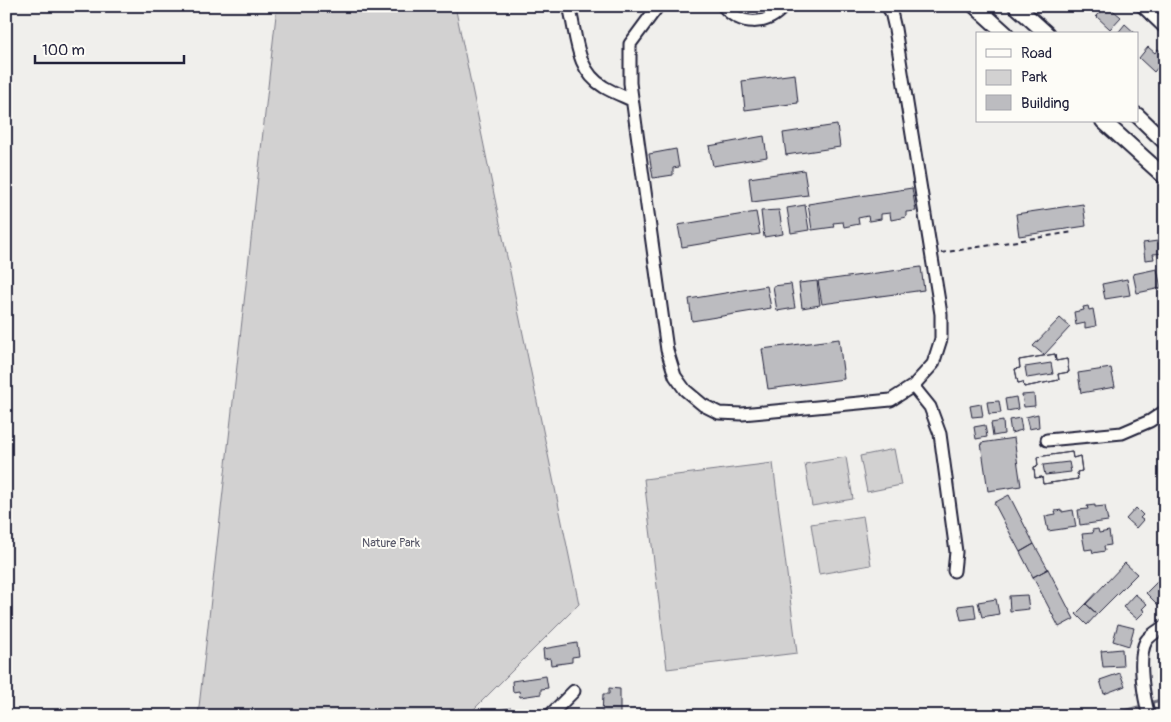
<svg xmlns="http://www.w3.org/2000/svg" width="1171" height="722" viewBox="0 0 1171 722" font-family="Pangolin,sans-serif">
	<rect width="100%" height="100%" fill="#f0efec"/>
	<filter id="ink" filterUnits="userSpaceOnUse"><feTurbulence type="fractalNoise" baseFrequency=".02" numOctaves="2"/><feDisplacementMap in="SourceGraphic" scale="10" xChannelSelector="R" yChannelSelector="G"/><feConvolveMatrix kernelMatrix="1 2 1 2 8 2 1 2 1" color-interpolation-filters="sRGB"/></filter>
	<g filter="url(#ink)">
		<path fill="#d2d1d1" stroke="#7a7a86" d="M 277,6 L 455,6 L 579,604 L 467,716 L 198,716 Z
			M 894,449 L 901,485 L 867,492 L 860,456 Z
			M 846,457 L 853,499 L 812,506 L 805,464 Z
			M 773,463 L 797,653 L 667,669 L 644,479 Z
			M 863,516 L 871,565 L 819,574 L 811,524 Z"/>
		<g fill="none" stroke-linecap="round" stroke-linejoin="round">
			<path stroke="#737381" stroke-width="3" d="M 1153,702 L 1165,699
				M 958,716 L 1053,712 L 1071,716
				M 1106,716 L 1138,707"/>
		</g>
		<path fill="#bcbcc0" stroke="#22223b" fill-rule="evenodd" d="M 1105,6 L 1108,6 L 1121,17 L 1110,29 L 1096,16 Z
			M 1125,24 L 1136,34 L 1117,34 Z
			M 1148,47 L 1155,53 L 1158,49 L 1165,55 L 1165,59 L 1154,72 L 1139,58 Z
			M 795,74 L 798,103 L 745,110 L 742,81 Z
			M 837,125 L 840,147 L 786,155 L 783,133 Z
			M 764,136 L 767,157 L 713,166 L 709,146 Z
			M 676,149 L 679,167 L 673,168 L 673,175 L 653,178 L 649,154 Z
			M 804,170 L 808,195 L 752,202 L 749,178 Z
			M 912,188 L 916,211 L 906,212 L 906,217 L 891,220 L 890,213 L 881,214 L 881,219 L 869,221 L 868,216 L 858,218 L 859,224 L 844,227 L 843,222 L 833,223 L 834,227 L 812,230 L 808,204 Z
			M 1083,204 L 1086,226 L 1019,236 L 1016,214 Z
			M 805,205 L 809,230 L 791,233 L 787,208 Z
			M 779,210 L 783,234 L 764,237 L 761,211 Z
			M 756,212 L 760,234 L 682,247 L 678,225 Z
			M 1165,240 L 1165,253 L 1153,254 L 1154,259 L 1145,260 L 1143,243 Z
			M 921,267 L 924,290 L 822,304 L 818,281 Z
			M 1157,269 L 1161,288 L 1137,293 L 1133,274 Z
			M 1127,279 L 1130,295 L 1105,299 L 1102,284 Z
			M 817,281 L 820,305 L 802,308 L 799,283 Z
			M 791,284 L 795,308 L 777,311 L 773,286 Z
			M 767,286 L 771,308 L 692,321 L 689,299 Z
			M 1088,306 L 1089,310 L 1093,309 L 1096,326 L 1085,328 L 1085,323 L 1076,325 L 1074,312 L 1084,310 L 1083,307 Z
			M 1060,318 L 1070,327 L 1044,355 L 1033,346 Z
			M 839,339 L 844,379 L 768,389 L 762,349 Z
			M 1055,354 L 1056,361 L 1067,359 L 1069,372 L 1058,374 L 1059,380 L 1024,387 L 1023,382 L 1018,383 L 1015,369 L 1020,368 L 1019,360 ZM 1051,363 L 1053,374 L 1027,378 L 1025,367 Z
			M 1055,354 L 1056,361 L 1067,359 L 1069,372 L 1058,374 L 1059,380 L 1024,387 L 1023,382 L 1018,383 L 1015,369 L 1020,368 L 1019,360 Z
			M 1111,368 L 1115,387 L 1081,393 L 1078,373 Z
			M 1034,394 L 1035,406 L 1024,407 L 1022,395 Z
			M 1016,397 L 1018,409 L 1007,411 L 1005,399 Z
			M 999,401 L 1001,413 L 989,414 L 987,402 Z
			M 981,404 L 983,416 L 972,417 L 970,406 Z
			M 1038,414 L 1039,427 L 1029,429 L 1026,417 Z
			M 1020,418 L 1022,430 L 1011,433 L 1009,420 Z
			M 1003,421 L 1004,434 L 993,436 L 991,423 Z
			M 985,425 L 987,437 L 976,439 L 974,427 Z
			M 1014,438 L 1021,486 L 988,491 L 981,443 Z
			M 1072,452 L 1073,458 L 1080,456 L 1082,471 L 1077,472 L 1078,479 L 1043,484 L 1042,477 L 1035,478 L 1034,467 L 1038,466 L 1037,457 ZM 1069,462 L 1071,472 L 1045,475 L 1043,465 Z
			M 1072,452 L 1073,458 L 1080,456 L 1082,471 L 1077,472 L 1078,479 L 1043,484 L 1042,477 L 1035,478 L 1034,467 L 1038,466 L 1037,457 Z
			M 1009,495 L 1034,544 L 1020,552 L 994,503 Z
			M 1095,505 L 1095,507 L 1105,506 L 1108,521 L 1080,525 L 1078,510 L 1088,509 L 1087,506 Z
			M 1136,508 L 1143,515 L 1140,518 L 1143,520 L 1136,528 L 1126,519 Z
			M 1062,510 L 1062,512 L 1073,510 L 1076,527 L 1048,531 L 1045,516 L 1056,514 L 1055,511 Z
			M 1098,529 L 1099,533 L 1109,531 L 1111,545 L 1104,546 L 1105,551 L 1093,553 L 1092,549 L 1085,550 L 1082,534 L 1093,533 L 1092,530 Z
			M 1034,544 L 1048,569 L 1033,577 L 1020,552 Z
			M 1125,563 L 1137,574 L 1097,614 L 1086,604 Z
			M 1048,569 L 1074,619 L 1059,627 L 1033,577 Z
			M 1161,578 L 1165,582 L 1165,598 L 1158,605 L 1146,593 Z
			M 1135,594 L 1147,604 L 1142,609 L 1145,611 L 1137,619 L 1123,607 Z
			M 1027,595 L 1029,609 L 1010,611 L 1009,596 Z
			M 996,599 L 999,614 L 982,617 L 978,602 Z
			M 974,604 L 976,618 L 961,620 L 958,606 Z
			M 1086,604 L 1097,614 L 1087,625 L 1076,614 Z
			M 1118,624 L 1134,628 L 1129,646 L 1113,641 Z
			M 577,643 L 579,656 L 572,657 L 572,662 L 551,665 L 550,658 L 544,659 L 543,649 Z
			M 1122,649 L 1123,666 L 1103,667 L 1101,651 Z
			M 1120,673 L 1125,686 L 1104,694 L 1100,680 Z
			M 546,676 L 548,688 L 541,689 L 541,694 L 520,697 L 519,691 L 513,692 L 512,681 Z
			M 609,688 L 620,689 L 620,716 L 602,715 L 603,694 L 609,694 Z
			M 511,708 L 512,716 L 477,716 L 477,713 Z"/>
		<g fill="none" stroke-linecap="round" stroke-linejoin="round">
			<defs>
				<path id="minor" d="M 569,6 C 577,35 575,70 604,87 C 612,92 623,96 632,100
					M 658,6 L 630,44 L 630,83 L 667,350 L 675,376 L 685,390 L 703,405 L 719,413 L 742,414 L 891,400 L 913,386 L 933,364 L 941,339 L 941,314 L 895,29 L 891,12 L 887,6
					M 723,6 C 740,26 767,27 784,6
					M 1142,6 L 1165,28
					M 913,386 L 930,407 L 940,434 L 956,552 L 954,571
					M 1047,440 L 1122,433 L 1150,421 L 1165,411
					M 549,716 L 574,691
					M 1149,716 C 1144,699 1137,657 1146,641 C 1150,635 1159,630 1165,626"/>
				<path id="major" d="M 975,6 L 1006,34
					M 1016,6 L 1047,34
					M 1137,115 L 1165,142
					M 1103,121 L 1165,177"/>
			</defs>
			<use href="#minor" stroke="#22223b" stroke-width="15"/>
			<use href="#major" stroke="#22223b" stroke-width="18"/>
			<path stroke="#22223b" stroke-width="2" stroke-dasharray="5 4" stroke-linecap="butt" d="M 941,253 L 1073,232"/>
			<use href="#minor" stroke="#fdfcf7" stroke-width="11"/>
			<use href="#major" stroke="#fdfcf7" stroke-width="14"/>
		</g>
	</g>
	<g text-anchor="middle" stroke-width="4" stroke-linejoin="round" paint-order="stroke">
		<g font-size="12" fill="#575768" stroke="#fdfcf7">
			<text x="391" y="547">Nature Park</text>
		</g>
	</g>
	<rect width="1171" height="722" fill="none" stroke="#fdfcf7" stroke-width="25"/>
	<rect x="12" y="12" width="1146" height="697" fill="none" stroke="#22223b" stroke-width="2" filter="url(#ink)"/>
	<rect x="976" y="32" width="162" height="90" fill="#fdfcf7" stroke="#a5a5ac"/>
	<rect x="986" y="49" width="25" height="8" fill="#fdfcf7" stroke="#a5a5ac"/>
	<text x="1021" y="58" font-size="15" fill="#22223b">Road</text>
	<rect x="986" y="70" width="25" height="15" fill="#d2d1d1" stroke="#a5a5ac"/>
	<text x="1021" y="82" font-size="15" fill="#22223b">Park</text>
	<rect x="986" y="95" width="25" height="15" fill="#bcbcc0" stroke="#a5a5ac"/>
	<text x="1021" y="108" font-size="15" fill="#22223b">Building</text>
	<path d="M35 55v8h149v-8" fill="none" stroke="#22223b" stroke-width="2.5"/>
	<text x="42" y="55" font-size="15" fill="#22223b" stroke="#fdfcf7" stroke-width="4" paint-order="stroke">100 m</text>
</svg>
